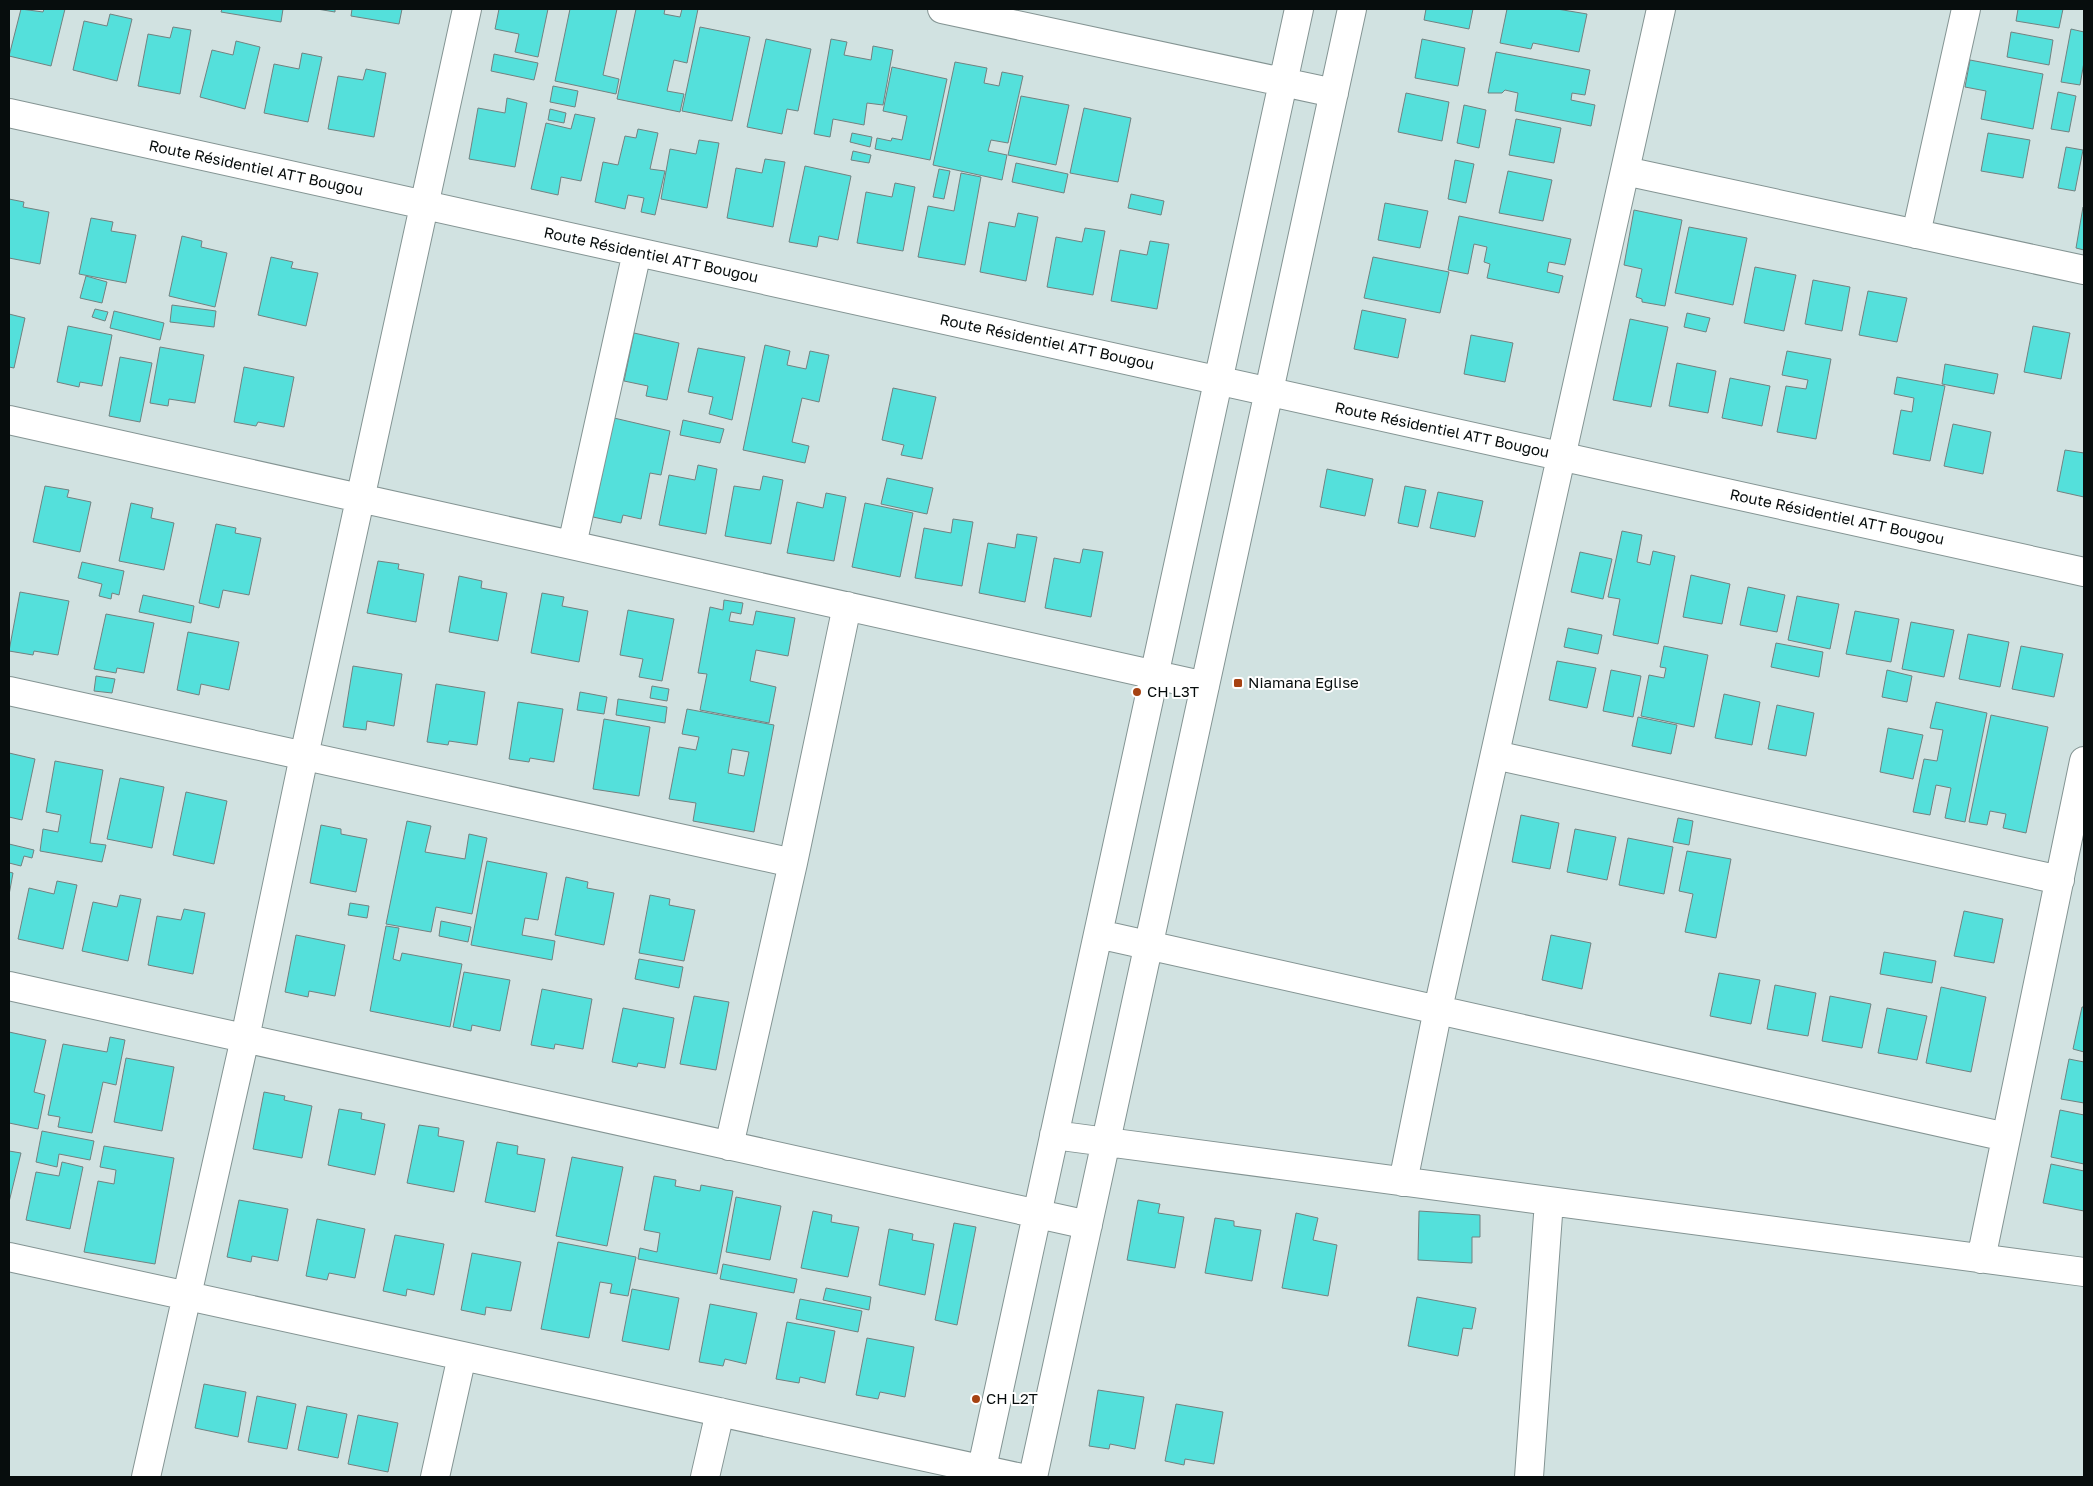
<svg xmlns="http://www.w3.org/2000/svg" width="2093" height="1486" viewBox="0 0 2093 1486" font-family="'Golos Text',sans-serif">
	<rect width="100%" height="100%" fill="#d1e2e1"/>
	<path fill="#54e0db" stroke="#728281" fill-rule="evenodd" d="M 21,9 L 43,12 L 44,9 L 65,9 L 51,66 L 9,56 Z
		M 222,9 L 283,9 L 281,22 L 221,12 Z
		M 317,9 L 335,9 L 335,12 Z
		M 352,9 L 402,9 L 399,24 L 351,16 Z
		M 499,9 L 548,9 L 538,57 L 515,52 L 519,34 L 495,29 Z
		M 570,9 L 617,9 L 603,75 L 619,79 L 616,94 L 555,81 Z
		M 636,9 L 665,9 L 664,14 L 680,17 L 682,9 L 698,9 L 687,63 L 674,60 L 667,91 L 684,94 L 680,112 L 617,99 Z
		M 1426,9 L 1473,9 L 1469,29 L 1424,20 Z
		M 1507,9 L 1557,9 L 1587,14 L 1579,52 L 1533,43 L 1531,49 L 1500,43 Z
		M 2018,9 L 2063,9 L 2059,28 L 2016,21 Z
		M 110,14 L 132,19 L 117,81 L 73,70 L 84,21 L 107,26 Z
		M 173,27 L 191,30 L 180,94 L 138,86 L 148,34 L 170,38 Z
		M 700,27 L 750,37 L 732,121 L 682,111 Z
		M 2071,29 L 2084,32 L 2084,62 L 2080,85 L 2061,82 Z
		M 2011,32 L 2053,40 L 2049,65 L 2007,57 Z
		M 766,39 L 811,49 L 798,111 L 787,109 L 782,134 L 747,127 Z
		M 831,39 L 847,42 L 844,55 L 871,60 L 873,46 L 893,50 L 883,105 L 867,103 L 864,125 L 833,119 L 830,137 L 814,134 Z
		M 1422,39 L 1465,48 L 1458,86 L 1415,78 Z
		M 236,41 L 260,47 L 245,109 L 200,97 L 212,50 L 233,55 Z
		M 1496,52 L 1590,70 L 1585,95 L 1572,93 L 1571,100 L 1595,105 L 1591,126 L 1515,111 L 1518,93 L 1505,90 L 1502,93 L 1488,93 Z
		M 302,53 L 322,57 L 308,122 L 264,113 L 274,64 L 299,69 Z
		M 494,54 L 538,63 L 534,80 L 491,71 Z
		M 1970,60 L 2043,74 L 2033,129 L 1981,119 L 1986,91 L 1965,87 Z
		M 955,62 L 987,68 L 984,83 L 999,86 L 1002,72 L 1023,76 L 1008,143 L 991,140 L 988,151 L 1007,155 L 1002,180 L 933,165 Z
		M 892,67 L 947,79 L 930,160 L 875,149 L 877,138 L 891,141 L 892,138 L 902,140 L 907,116 L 883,111 Z
		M 366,69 L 386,73 L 374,137 L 328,129 L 338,76 L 363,80 Z
		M 553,86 L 578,91 L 575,107 L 550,102 Z
		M 2058,92 L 2076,96 L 2069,132 L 2051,129 Z
		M 1406,93 L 1449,102 L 1442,141 L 1398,132 Z
		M 1021,96 L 1069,105 L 1056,165 L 1008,155 Z
		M 507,98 L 527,103 L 515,167 L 469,159 L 478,108 L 505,113 Z
		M 1464,105 L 1486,110 L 1479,148 L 1457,143 Z
		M 1084,108 L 1131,118 L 1118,182 L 1070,173 Z
		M 550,109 L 566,113 L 564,123 L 548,120 Z
		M 575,114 L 595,118 L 581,181 L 561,177 L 558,195 L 531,189 L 546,123 L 571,129 Z
		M 1516,119 L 1561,128 L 1554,163 L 1509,155 Z
		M 638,129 L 658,133 L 650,169 L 665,171 L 655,215 L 641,212 L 644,198 L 628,195 L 625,209 L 595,202 L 603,162 L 618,165 L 625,136 L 636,138 Z
		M 852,133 L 872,137 L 870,147 L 850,142 Z
		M 1988,133 L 2030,140 L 2023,178 L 1981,171 Z
		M 699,140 L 719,143 L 707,208 L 661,199 L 670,149 L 696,154 Z
		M 2066,147 L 2083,150 L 2075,191 L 2058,188 Z
		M 853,151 L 871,155 L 869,163 L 851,160 Z
		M 765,159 L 785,162 L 773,227 L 727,218 L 736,168 L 762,173 Z
		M 1455,160 L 1474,164 L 1466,203 L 1448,199 Z
		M 1016,163 L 1068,174 L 1064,193 L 1012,182 Z
		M 805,166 L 851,176 L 838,240 L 819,236 L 817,247 L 789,242 Z
		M 939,169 L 950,171 L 944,199 L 933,197 Z
		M 1508,171 L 1552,180 L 1543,221 L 1499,213 Z
		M 961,173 L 981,177 L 965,265 L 918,257 L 928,206 L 954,211 Z
		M 895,183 L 915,187 L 903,251 L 857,243 L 866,192 L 892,197 Z
		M 1131,194 L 1164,201 L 1161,215 L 1128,208 Z
		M 9,199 L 24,202 L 23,207 L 49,212 L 40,264 L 9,258 Z
		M 1385,203 L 1428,211 L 1420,248 L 1378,240 Z
		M 2083,207 L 2084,208 L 2084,250 L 2076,248 Z
		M 1634,210 L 1682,220 L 1665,306 L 1642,302 L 1642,299 L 1636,297 L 1642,269 L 1624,265 Z
		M 1018,213 L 1038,217 L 1026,281 L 980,272 L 989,222 L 1015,227 Z
		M 1459,216 L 1571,239 L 1565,265 L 1549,262 L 1547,272 L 1563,276 L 1559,293 L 1487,278 L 1490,264 L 1484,262 L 1487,247 L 1474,244 L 1468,274 L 1448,270 Z
		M 91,218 L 113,222 L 111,231 L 136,235 L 126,283 L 79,274 Z
		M 1689,227 L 1747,238 L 1733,305 L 1675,293 Z
		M 1085,228 L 1105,231 L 1093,295 L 1047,287 L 1056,237 L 1082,242 Z
		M 182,236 L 202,241 L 201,247 L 227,253 L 215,307 L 169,296 Z
		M 1150,241 L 1169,244 L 1157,309 L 1111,301 L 1120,250 L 1147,255 Z
		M 271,257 L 293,262 L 291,268 L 318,273 L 306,326 L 258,315 Z
		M 1373,257 L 1449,272 L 1440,313 L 1364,298 Z
		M 1755,267 L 1796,275 L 1784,331 L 1744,323 Z
		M 86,276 L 107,282 L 102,303 L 80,298 Z
		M 1813,280 L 1850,287 L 1842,331 L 1805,324 Z
		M 1868,291 L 1907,298 L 1897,342 L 1859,335 Z
		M 172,305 L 216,311 L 214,327 L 170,322 Z
		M 95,309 L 108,312 L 105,321 L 92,317 Z
		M 1362,310 L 1406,319 L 1398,358 L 1354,349 Z
		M 114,311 L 164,323 L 160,340 L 110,328 Z
		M 1687,313 L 1710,318 L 1706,332 L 1684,327 Z
		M 9,314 L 25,318 L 14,368 L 9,367 Z
		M 1630,319 L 1668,327 L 1651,407 L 1613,400 Z
		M 68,326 L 112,335 L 102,386 L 80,382 L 79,387 L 57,382 Z
		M 2033,326 L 2070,333 L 2061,379 L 2024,372 Z
		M 634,333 L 679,343 L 667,400 L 646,396 L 648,386 L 624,381 Z
		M 1471,335 L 1513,343 L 1505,382 L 1464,374 Z
		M 765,345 L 790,351 L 787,365 L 806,369 L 810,351 L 829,355 L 819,402 L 802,398 L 792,442 L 809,446 L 805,463 L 743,450 Z
		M 160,347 L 204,355 L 195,403 L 169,399 L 168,406 L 150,403 Z
		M 698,348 L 745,357 L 732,420 L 709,414 L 713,397 L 688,392 Z
		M 1787,351 L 1831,359 L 1816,439 L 1777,432 L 1786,386 L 1806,389 L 1808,380 L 1782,375 Z
		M 120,357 L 152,363 L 140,422 L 109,416 Z
		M 1677,363 L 1716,371 L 1708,413 L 1669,406 Z
		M 1945,364 L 1998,374 L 1994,394 L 1942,384 Z
		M 244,367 L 294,377 L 284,427 L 258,422 L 256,426 L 234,422 Z
		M 1897,377 L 1945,386 L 1930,461 L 1893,454 L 1901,410 L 1912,412 L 1914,398 L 1894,394 Z
		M 1730,378 L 1770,386 L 1762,426 L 1722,418 Z
		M 893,388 L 936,397 L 922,459 L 901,455 L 904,445 L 882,440 Z
		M 614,418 L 670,431 L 661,475 L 650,473 L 641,519 L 623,515 L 621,523 L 593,517 Z
		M 683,420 L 724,429 L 720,443 L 680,435 Z
		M 1953,424 L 1991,432 L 1983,474 L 1944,466 Z
		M 2065,450 L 2084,453 L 2084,497 L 2057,491 Z
		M 698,465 L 717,469 L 706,534 L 659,525 L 669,475 L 695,480 Z
		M 1327,469 L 1373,479 L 1365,516 L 1320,507 Z
		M 763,476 L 783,480 L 771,544 L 725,536 L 734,486 L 760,490 Z
		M 887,478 L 933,488 L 927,514 L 881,504 Z
		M 45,486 L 69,490 L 67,497 L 91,502 L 80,552 L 33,542 Z
		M 1405,486 L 1426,490 L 1418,527 L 1398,523 Z
		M 1438,492 L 1483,501 L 1475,537 L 1430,528 Z
		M 826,493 L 846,497 L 834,561 L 787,553 L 797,502 L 823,508 Z
		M 131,503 L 153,508 L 151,518 L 174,523 L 164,570 L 119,561 Z
		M 865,503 L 913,513 L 900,577 L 852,567 Z
		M 953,519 L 973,522 L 962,586 L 915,578 L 924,528 L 951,533 Z
		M 216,524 L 236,528 L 235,533 L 261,538 L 249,595 L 223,590 L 219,608 L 199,603 Z
		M 1622,531 L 1642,535 L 1637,562 L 1650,565 L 1653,551 L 1675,556 L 1658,644 L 1613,635 L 1620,599 L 1608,597 Z
		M 1017,534 L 1037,537 L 1025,602 L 979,593 L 988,543 L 1015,548 Z
		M 1083,549 L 1103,552 L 1091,617 L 1045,608 L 1054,558 L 1080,563 Z
		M 1580,552 L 1612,559 L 1603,599 L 1571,592 Z
		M 378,561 L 399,564 L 398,569 L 424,574 L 416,622 L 367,613 Z
		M 82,562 L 124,571 L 119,595 L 112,593 L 111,599 L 99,596 L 102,584 L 78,578 Z
		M 1691,575 L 1730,584 L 1722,624 L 1683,617 Z
		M 459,576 L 482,581 L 481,588 L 507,593 L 498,641 L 449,632 Z
		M 1748,587 L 1785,595 L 1777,632 L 1740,625 Z
		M 20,592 L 69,601 L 58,655 L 34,651 L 33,655 L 9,651 Z
		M 542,593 L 564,597 L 562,606 L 588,611 L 579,662 L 531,653 Z
		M 143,595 L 194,606 L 191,623 L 139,612 Z
		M 1797,596 L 1839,604 L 1830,649 L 1788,640 Z
		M 724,600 L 743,603 L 741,614 L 731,612 L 729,621 L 753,625 L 756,611 L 795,618 L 788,656 L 756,650 L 750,681 L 776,687 L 769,723 L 700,710 L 707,674 L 698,673 L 710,607 L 723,610 Z
		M 628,610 L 674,619 L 662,681 L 639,677 L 643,659 L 620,655 Z
		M 1855,611 L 1899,619 L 1891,662 L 1846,654 Z
		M 106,614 L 154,623 L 144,673 L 117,668 L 116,673 L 94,669 Z
		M 1911,622 L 1954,630 L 1944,677 L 1902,669 Z
		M 1568,628 L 1602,635 L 1598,654 L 1564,647 Z
		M 188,632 L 239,642 L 229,690 L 201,684 L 199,695 L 177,690 Z
		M 1968,634 L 2009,642 L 2000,687 L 1959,679 Z
		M 1776,643 L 1823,652 L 1819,677 L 1771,667 Z
		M 1664,646 L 1708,655 L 1694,727 L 1641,716 L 1649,675 L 1664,678 L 1666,668 L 1660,667 Z
		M 2021,646 L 2063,654 L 2054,697 L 2012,689 Z
		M 1557,661 L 1596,668 L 1587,708 L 1549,700 Z
		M 353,666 L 402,674 L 394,726 L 367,721 L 366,730 L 343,727 Z
		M 1611,670 L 1641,676 L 1633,717 L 1603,711 Z
		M 1887,670 L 1912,676 L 1907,702 L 1882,697 Z
		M 96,676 L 115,679 L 112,693 L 94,691 Z
		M 436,684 L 485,692 L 477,745 L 449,741 L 448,745 L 427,742 Z
		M 652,686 L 669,689 L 667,701 L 650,698 Z
		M 580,692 L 607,697 L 604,714 L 577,710 Z
		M 1724,694 L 1760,702 L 1752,745 L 1715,738 Z
		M 618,699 L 667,707 L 665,723 L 616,715 Z
		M 518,702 L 563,709 L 554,762 L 530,758 L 529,762 L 509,759 Z
		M 1936,702 L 1987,713 L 1965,822 L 1945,818 L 1951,788 L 1936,785 L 1930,815 L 1913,812 L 1924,759 L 1937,761 L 1943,730 L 1930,728 Z
		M 1777,705 L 1814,713 L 1806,756 L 1768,749 Z
		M 687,709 L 774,725 L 754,832 L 693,821 L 696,803 L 669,799 L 679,747 L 696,750 L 699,737 L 682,734 ZM 732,749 L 749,752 L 744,776 L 728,773 Z
		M 1991,715 L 2048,727 L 2026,833 L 2003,828 L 2006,814 L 1990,811 L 1987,825 L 1969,822 Z
		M 1638,717 L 1677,725 L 1671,754 L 1632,746 Z
		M 604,719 L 650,727 L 639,796 L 593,789 Z
		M 1888,728 L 1923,735 L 1913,779 L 1880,772 Z
		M 9,753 L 35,759 L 22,820 L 9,817 Z
		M 55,761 L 103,770 L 90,843 L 106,845 L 102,862 L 40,851 L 43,829 L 58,832 L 61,815 L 46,812 Z
		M 120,778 L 164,787 L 152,848 L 107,839 Z
		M 186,792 L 227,801 L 214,864 L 173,855 Z
		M 1521,815 L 1559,823 L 1550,869 L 1512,862 Z
		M 1678,818 L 1693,821 L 1689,845 L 1673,842 Z
		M 407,821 L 431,826 L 425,852 L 465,859 L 469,834 L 487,838 L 472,914 L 436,907 L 431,932 L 386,924 Z
		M 321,825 L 341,829 L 341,834 L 367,839 L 356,892 L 310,883 Z
		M 1575,829 L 1616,837 L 1607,880 L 1567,872 Z
		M 1628,838 L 1673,847 L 1664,894 L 1619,885 Z
		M 9,844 L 34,850 L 32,858 L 24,856 L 21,866 L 9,863 Z
		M 1687,851 L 1731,859 L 1716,938 L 1685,932 L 1693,894 L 1679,891 Z
		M 487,861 L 547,873 L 538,920 L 525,918 L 522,935 L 555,941 L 552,960 L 471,945 Z
		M 9,872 L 13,873 L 9,895 Z
		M 566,877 L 588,882 L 587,888 L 614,893 L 604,945 L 555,935 Z
		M 57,881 L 77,885 L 63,949 L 18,939 L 29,888 L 54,894 Z
		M 120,895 L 141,899 L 128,961 L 82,951 L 93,902 L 117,907 Z
		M 650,895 L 670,899 L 669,905 L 695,910 L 684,961 L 639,953 Z
		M 350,903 L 369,906 L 367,918 L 348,915 Z
		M 184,909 L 205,913 L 193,974 L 148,965 L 157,916 L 181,920 Z
		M 1964,911 L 2003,919 L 1994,963 L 1954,956 Z
		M 441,921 L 471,927 L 468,942 L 439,936 Z
		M 386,926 L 399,928 L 393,959 L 400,961 L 402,953 L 462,964 L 450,1027 L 370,1011 Z
		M 296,935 L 345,945 L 335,996 L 309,991 L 308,997 L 285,992 Z
		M 1551,935 L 1591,943 L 1582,989 L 1542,980 Z
		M 1884,952 L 1936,961 L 1932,983 L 1880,974 Z
		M 639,959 L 683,967 L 679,988 L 635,979 Z
		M 464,972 L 510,980 L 500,1031 L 472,1025 L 471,1031 L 453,1027 Z
		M 1719,973 L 1760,980 L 1751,1024 L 1710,1016 Z
		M 1775,985 L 1816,993 L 1808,1036 L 1767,1029 Z
		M 1941,987 L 1986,997 L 1971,1072 L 1926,1063 Z
		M 542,989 L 592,999 L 583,1049 L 555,1044 L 554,1049 L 531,1045 Z
		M 694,996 L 729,1002 L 716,1070 L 680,1064 Z
		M 1830,996 L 1871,1004 L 1862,1048 L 1822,1041 Z
		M 2082,1007 L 2084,1007 L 2084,1052 L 2073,1049 Z
		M 623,1008 L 674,1018 L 665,1068 L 638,1063 L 637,1067 L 612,1062 Z
		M 1887,1008 L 1927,1016 L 1917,1060 L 1878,1053 Z
		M 9,1032 L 46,1040 L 34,1092 L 45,1095 L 38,1129 L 9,1123 Z
		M 110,1037 L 125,1040 L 116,1085 L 103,1082 L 92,1133 L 58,1127 L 60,1117 L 48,1115 L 63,1044 L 107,1052 Z
		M 126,1058 L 174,1067 L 162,1131 L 114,1122 Z
		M 2069,1059 L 2084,1062 L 2084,1103 L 2061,1099 Z
		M 264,1092 L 285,1096 L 284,1100 L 312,1106 L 302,1158 L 253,1149 Z
		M 339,1109 L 362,1113 L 361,1119 L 385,1124 L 375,1175 L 328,1165 Z
		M 2060,1110 L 2084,1115 L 2084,1164 L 2051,1157 Z
		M 419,1125 L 439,1128 L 438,1136 L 464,1141 L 454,1192 L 407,1183 Z
		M 42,1131 L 94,1141 L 90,1160 L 59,1154 L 57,1167 L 36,1162 Z
		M 497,1142 L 518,1146 L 517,1154 L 545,1159 L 535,1212 L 485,1202 Z
		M 104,1146 L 174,1158 L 155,1264 L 84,1252 L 98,1181 L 114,1184 L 116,1170 L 100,1167 Z
		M 9,1151 L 21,1153 L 9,1202 Z
		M 572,1157 L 623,1167 L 607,1246 L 556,1236 Z
		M 62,1162 L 83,1167 L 70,1229 L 26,1220 L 36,1172 L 59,1176 Z
		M 2051,1164 L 2084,1171 L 2084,1211 L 2043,1203 Z
		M 654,1176 L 676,1180 L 675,1186 L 700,1191 L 701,1185 L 733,1191 L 717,1274 L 638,1259 L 640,1248 L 657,1252 L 660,1233 L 644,1230 Z
		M 736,1197 L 781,1206 L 770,1260 L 726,1252 Z
		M 239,1200 L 288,1209 L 278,1261 L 252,1256 L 251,1262 L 227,1257 Z
		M 1138,1200 L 1160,1204 L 1158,1213 L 1184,1217 L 1175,1268 L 1127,1260 Z
		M 813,1211 L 832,1215 L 831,1222 L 859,1227 L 848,1277 L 801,1268 Z
		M 1419,1211 L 1480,1215 L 1480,1237 L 1472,1237 L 1472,1263 L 1418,1260 Z
		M 1296,1213 L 1318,1218 L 1313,1240 L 1337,1245 L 1328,1296 L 1282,1288 Z
		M 1215,1218 L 1234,1221 L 1234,1226 L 1261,1230 L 1252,1281 L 1205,1273 Z
		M 317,1219 L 365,1229 L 355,1278 L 329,1273 L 327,1280 L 306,1276 Z
		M 954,1223 L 976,1227 L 957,1325 L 935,1320 Z
		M 889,1229 L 913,1234 L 912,1240 L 934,1244 L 925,1295 L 879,1285 Z
		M 395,1235 L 444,1244 L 434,1295 L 407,1289 L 406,1296 L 383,1291 Z
		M 558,1242 L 636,1257 L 628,1296 L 610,1293 L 612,1284 L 600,1282 L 589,1338 L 541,1329 Z
		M 472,1253 L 521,1262 L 511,1311 L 486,1307 L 485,1315 L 461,1310 Z
		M 723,1264 L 797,1279 L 794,1293 L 720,1279 Z
		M 826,1288 L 871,1297 L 869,1310 L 823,1300 Z
		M 632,1289 L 679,1298 L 669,1350 L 622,1341 Z
		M 1417,1297 L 1476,1308 L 1472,1329 L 1463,1328 L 1458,1356 L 1408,1346 Z
		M 800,1299 L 862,1311 L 858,1332 L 796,1319 Z
		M 710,1304 L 757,1313 L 746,1364 L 725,1359 L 723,1366 L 699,1362 Z
		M 787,1322 L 835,1331 L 825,1383 L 800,1377 L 799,1383 L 776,1379 Z
		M 867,1338 L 914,1347 L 905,1397 L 880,1392 L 878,1399 L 856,1395 Z
		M 204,1384 L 246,1392 L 238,1437 L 195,1428 Z
		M 1098,1390 L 1144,1397 L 1135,1449 L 1110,1444 L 1109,1449 L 1089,1446 Z
		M 257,1396 L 296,1404 L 287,1449 L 248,1442 Z
		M 1176,1404 L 1223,1412 L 1214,1464 L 1185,1459 L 1184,1465 L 1165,1461 Z
		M 307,1406 L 347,1414 L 338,1458 L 298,1450 Z
		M 358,1415 L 398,1423 L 388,1472 L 348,1464 Z"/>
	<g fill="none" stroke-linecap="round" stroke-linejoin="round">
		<defs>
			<path id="minor" d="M 942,9 L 1334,93
				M 9,113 L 2084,572
				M 1625,171 L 2084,270
				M 1916,234 L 1966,9
				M 9,420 L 1205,686
				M 572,545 L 637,252
				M 9,691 L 793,863
				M 1495,755 L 2060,880
				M 1098,934 L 2006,1137
				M 9,986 L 1088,1225
				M 1054,1135 L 2084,1272
				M 729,1146 L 793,863 L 847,606
				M 1403,1182 L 1438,1009 L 1661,9
				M 9,1257 L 1017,1477
				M 1981,1259 L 2084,761
				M 146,1477 L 245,1038 L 304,756 L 467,9
				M 435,1477 L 462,1356
				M 705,1477 L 720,1412
				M 980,1477 L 1299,9
				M 1033,1477 L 1352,9
				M 1529,1477 L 1549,1201"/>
		</defs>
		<use href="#minor" stroke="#849493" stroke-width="30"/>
		<use href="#minor" stroke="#fff" stroke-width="28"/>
	</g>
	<g fill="#a64212" stroke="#fff" stroke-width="2">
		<rect x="1233" y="678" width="10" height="10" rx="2.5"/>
		<circle cx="1137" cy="692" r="5"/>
		<circle cx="976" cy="1399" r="5"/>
	</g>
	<g text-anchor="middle" stroke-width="4" stroke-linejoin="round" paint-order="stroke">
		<g font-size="15" fill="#070d0d" stroke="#fff">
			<text transform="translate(256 168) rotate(12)" y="5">Route Résidentiel ATT Bougou</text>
			<text transform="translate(651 255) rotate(12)" y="5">Route Résidentiel ATT Bougou</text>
			<text transform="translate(1047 342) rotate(12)" y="5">Route Résidentiel ATT Bougou</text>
			<text transform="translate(1442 430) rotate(12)" y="5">Route Résidentiel ATT Bougou</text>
			<text transform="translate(1837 517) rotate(12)" y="5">Route Résidentiel ATT Bougou</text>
		</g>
		<g font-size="15" fill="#070d0d" stroke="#fff" text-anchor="start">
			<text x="1248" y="688">Niamana Eglise</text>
			<text x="1147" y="697">CH L3T</text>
			<text x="986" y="1404">CH L2T</text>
		</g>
	</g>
	<rect width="2093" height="1486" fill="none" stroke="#070d0d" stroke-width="20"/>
</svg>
